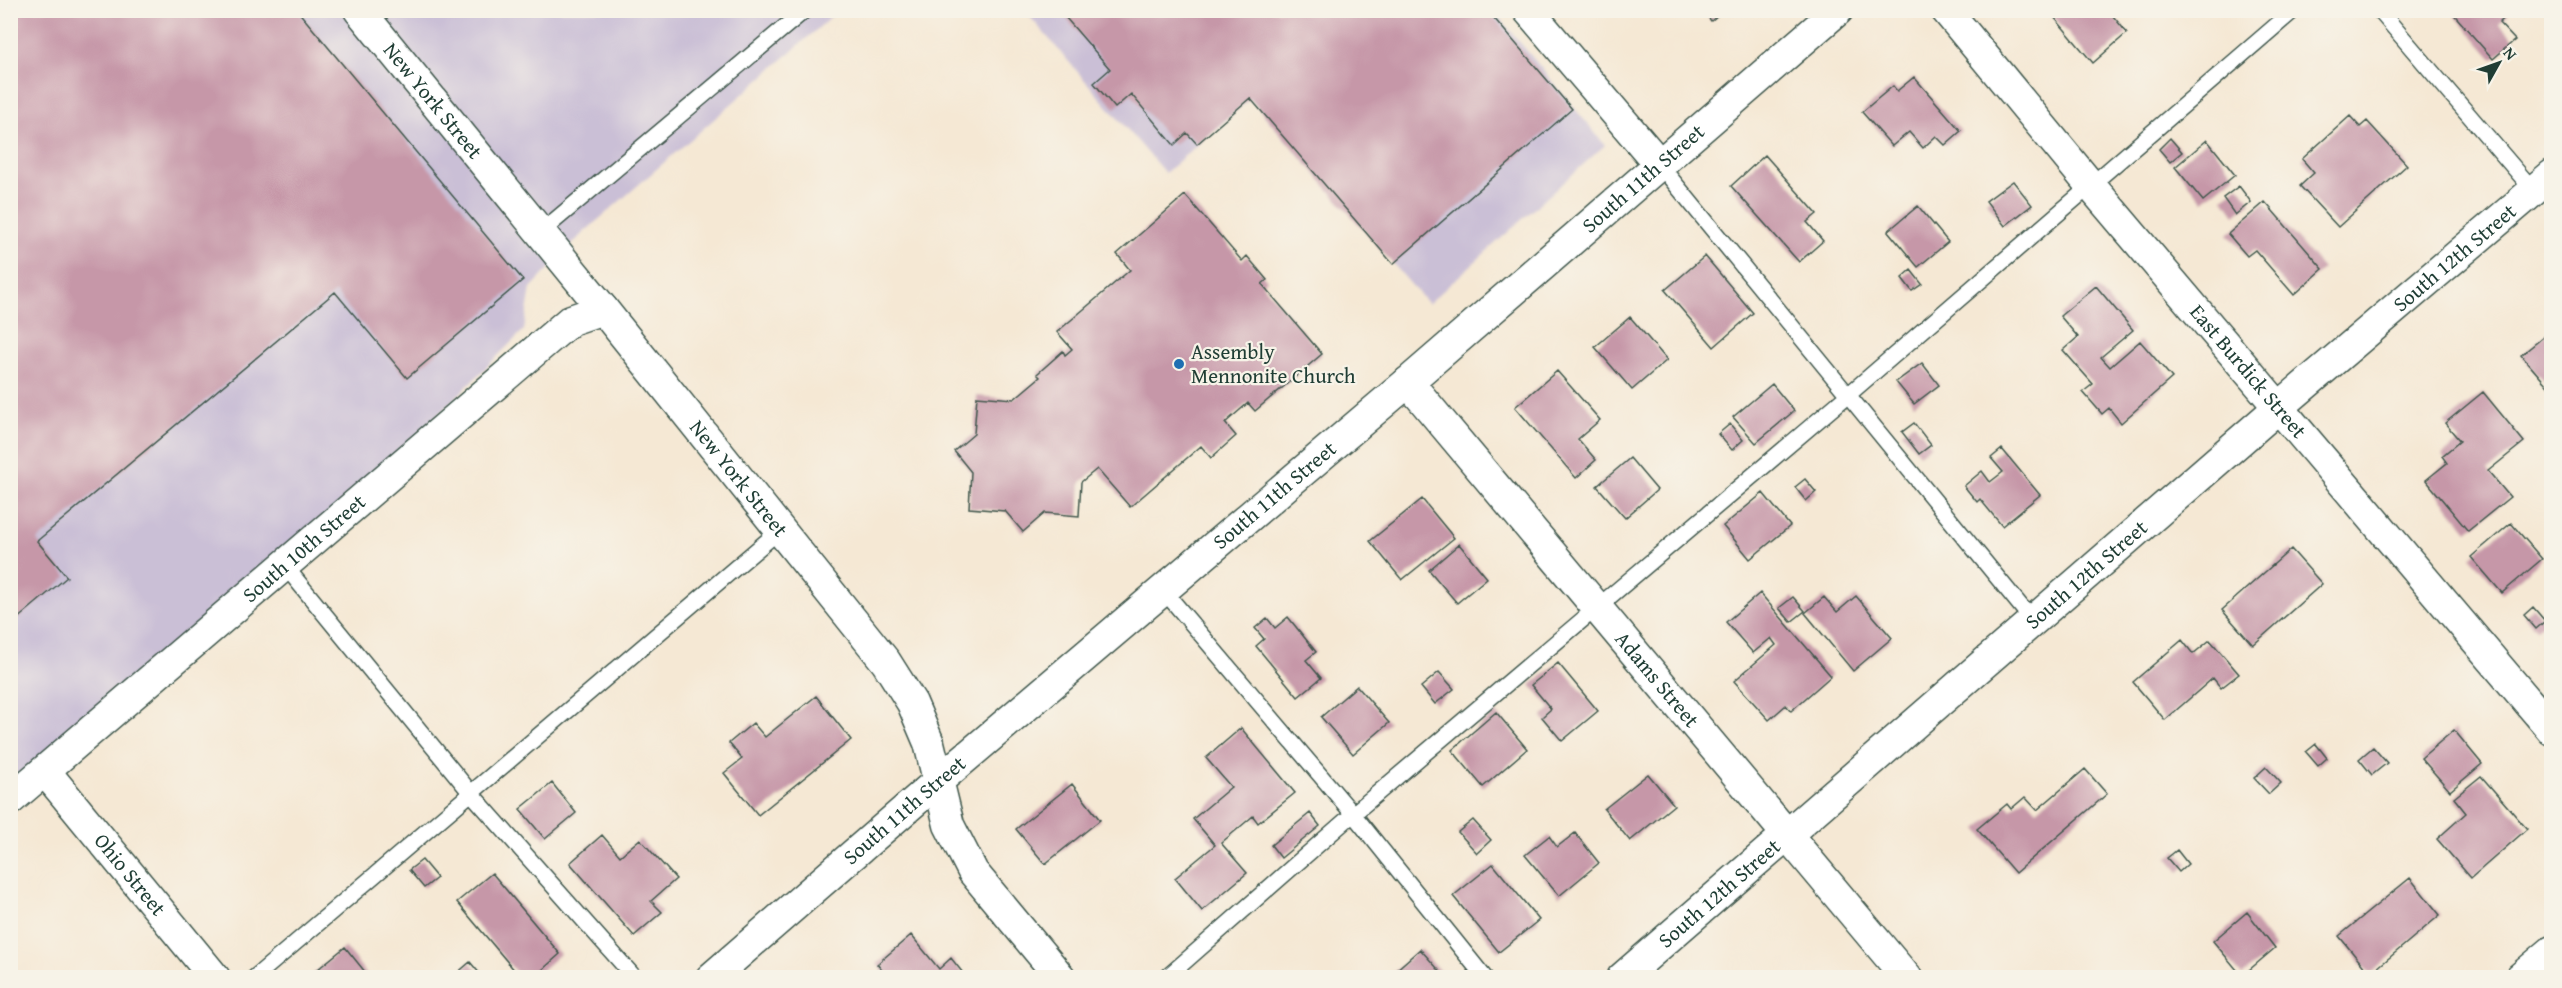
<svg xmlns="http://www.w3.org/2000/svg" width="2562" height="988" viewBox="0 0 2562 988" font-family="'Gentium Book Plus',serif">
	<rect width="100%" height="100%" fill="#f7f3e8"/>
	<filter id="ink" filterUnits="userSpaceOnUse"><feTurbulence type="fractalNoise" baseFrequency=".0167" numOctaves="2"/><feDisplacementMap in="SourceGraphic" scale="12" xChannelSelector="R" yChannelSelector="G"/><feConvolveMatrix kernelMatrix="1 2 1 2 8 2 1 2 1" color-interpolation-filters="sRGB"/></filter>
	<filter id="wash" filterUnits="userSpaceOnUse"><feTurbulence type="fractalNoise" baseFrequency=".008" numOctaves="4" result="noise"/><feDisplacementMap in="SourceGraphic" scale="24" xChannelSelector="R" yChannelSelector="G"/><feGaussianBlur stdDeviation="1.35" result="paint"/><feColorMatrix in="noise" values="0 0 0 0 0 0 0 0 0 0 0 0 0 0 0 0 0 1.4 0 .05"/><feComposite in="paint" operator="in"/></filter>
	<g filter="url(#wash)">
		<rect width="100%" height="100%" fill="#f5e8d4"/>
		<path fill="#cabfd6" d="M 11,11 L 838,11 L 582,234 L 531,288 L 524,330 L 285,566 L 11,800 Z
			M 1025,11 L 1494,11 L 1605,145 L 1428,304 L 1250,99 L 1165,173 Z"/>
		<g id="blocks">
			<path fill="#c697a8" d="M 10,10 L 297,10 L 523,280 L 407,378 L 335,292 L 37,541 L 67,577 L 10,625 Z
				M 1059,10 L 1487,10 L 1572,109 L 1393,264 L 1250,98 L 1197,144 L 1187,133 L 1174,145 L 1131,94 L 1115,108 L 1094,83 L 1110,69 Z
				M 1703,10 L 1724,10 L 1711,21 Z
				M 2048,10 L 2108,10 L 2127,33 L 2093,63 Z
				M 2450,10 L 2513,10 L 2499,23 L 2515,40 L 2493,59 Z
				M 1914,77 L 1961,131 L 1945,145 L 1936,136 L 1923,148 L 1909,132 L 1892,146 L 1862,112 L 1893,86 L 1897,91 Z
				M 2350,116 L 2360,127 L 2367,121 L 2407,165 L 2338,227 L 2300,186 L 2314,173 L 2302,159 Z
				M 2170,138 L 2182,152 L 2170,162 L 2159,149 Z
				M 2207,140 L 2235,175 L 2203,201 L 2175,167 Z
				M 1765,155 L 1817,214 L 1807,222 L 1823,241 L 1799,262 L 1731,186 Z
				M 2013,181 L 2032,205 L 2005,226 L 1986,201 Z
				M 2239,186 L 2251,202 L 2235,215 L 2223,198 Z
				M 1185,195 L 1242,261 L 1247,256 L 1267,280 L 1262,284 L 1322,354 L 1255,411 L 1248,403 L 1225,423 L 1236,436 L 1211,458 L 1201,446 L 1130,507 L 1097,469 L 1081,482 L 1079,516 L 1045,513 L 1023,532 L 1005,511 L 969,508 L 971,472 L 954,451 L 974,434 L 977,396 L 1014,399 L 1040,377 L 1037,374 L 1063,351 L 1065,355 L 1072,349 L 1057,332 L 1130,270 L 1117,254 Z
				M 2265,202 L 2323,269 L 2294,295 L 2255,250 L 2247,256 L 2228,234 Z
				M 1918,206 L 1948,242 L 1918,267 L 1888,231 Z
				M 1705,256 L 1753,313 L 1714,347 L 1665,290 Z
				M 1911,270 L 1922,284 L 1912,291 L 1902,278 Z
				M 2096,286 L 2133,330 L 2101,357 L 2110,367 L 2140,341 L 2172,378 L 2121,423 L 2109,408 L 2102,414 L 2083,392 L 2093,384 L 2063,350 L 2078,337 L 2060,316 Z
				M 1630,317 L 1667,360 L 1632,390 L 1595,347 Z
				M 2552,330 L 2552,391 L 2521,355 Z
				M 1922,363 L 1939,385 L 1914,404 L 1896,382 Z
				M 1557,371 L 1600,420 L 1578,439 L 1596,460 L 1576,478 L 1515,407 Z
				M 1772,384 L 1794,411 L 1756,443 L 1733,417 Z
				M 2483,392 L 2524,442 L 2488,471 L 2510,497 L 2468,531 L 2426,480 L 2447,463 L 2442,456 L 2460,441 L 2445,423 Z
				M 1914,423 L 1931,445 L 1919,454 L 1902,432 Z
				M 1730,424 L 1743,440 L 1732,450 L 1718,434 Z
				M 2002,449 L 2040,495 L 2002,526 L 1980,499 L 1977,502 L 1964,486 L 1982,471 L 1990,482 L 2003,472 L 1991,458 Z
				M 1630,458 L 1657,490 L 1625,518 L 1597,486 Z
				M 1805,479 L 1816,492 L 1806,501 L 1795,487 Z
				M 1763,493 L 1790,526 L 1750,559 L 1723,526 Z
				M 1422,499 L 1454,538 L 1402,580 L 1370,541 Z
				M 2511,523 L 2542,559 L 2502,593 L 2471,557 Z
				M 1459,544 L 1487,578 L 1457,603 L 1429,570 Z
				M 2291,549 L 2322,584 L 2253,645 L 2222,610 Z
				M 1760,593 L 1831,676 L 1791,711 L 1786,705 L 1769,720 L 1734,681 L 1776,645 L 1771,638 L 1753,653 L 1726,622 Z
				M 1856,596 L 1892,638 L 1853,671 L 1805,613 L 1824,597 L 1837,612 Z
				M 1793,597 L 1805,611 L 1791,622 L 1779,608 Z
				M 2533,607 L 2545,621 L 2536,629 L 2524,615 Z
				M 1288,617 L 1316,652 L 1306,660 L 1321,678 L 1298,697 L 1256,646 L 1264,639 L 1255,628 L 1267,618 L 1275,628 Z
				M 2182,640 L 2193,654 L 2210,640 L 2239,674 L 2221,688 L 2213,678 L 2165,720 L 2133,682 Z
				M 1558,663 L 1598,711 L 1562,741 L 1542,717 L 1551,709 L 1531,685 Z
				M 1439,672 L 1454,689 L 1435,704 L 1421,687 Z
				M 1357,686 L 1389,723 L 1353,754 L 1321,717 Z
				M 816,696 L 851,740 L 758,815 L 724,773 L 742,759 L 729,743 L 753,723 L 765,737 Z
				M 1496,712 L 1527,749 L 1483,787 L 1452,750 Z
				M 1241,728 L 1295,793 L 1258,823 L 1253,816 L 1221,843 L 1247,873 L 1202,911 L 1175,878 L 1215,845 L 1193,819 L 1231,787 L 1206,758 Z
				M 2454,730 L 2482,764 L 2450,791 L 2421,758 Z
				M 2316,744 L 2327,758 L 2318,766 L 2306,752 Z
				M 2373,747 L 2387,763 L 2372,775 L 2359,759 Z
				M 2266,767 L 2281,783 L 2269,794 L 2254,778 Z
				M 2085,769 L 2107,794 L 2015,873 L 1977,829 L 2007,804 L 2011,809 L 2025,797 L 2037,810 Z
				M 1648,774 L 1674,805 L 1630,841 L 1604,809 Z
				M 2481,776 L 2527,829 L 2471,878 L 2437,839 L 2466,813 L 2454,798 Z
				M 552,783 L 576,813 L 545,839 L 520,809 Z
				M 1072,784 L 1100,820 L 1045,864 L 1016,829 Z
				M 1310,813 L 1320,826 L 1281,858 L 1271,845 Z
				M 1473,820 L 1491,840 L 1477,853 L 1458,832 Z
				M 1575,833 L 1599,863 L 1559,896 L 1525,855 L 1549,836 L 1557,847 Z
				M 602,835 L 620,856 L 640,839 L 676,879 L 651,901 L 662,912 L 634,936 L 570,863 Z
				M 2177,850 L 2188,864 L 2179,872 L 2167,858 Z
				M 422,860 L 437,878 L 424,888 L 409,870 Z
				M 1493,864 L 1539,920 L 1499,952 L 1453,896 Z
				M 492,873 L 560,954 L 533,978 L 521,978 L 457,902 Z
				M 2410,878 L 2440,915 L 2370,974 L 2339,936 Z
				M 2247,912 L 2275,948 L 2242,976 L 2213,941 Z
				M 911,935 L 939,969 L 951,958 L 967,978 L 888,978 L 877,964 Z
				M 345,947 L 370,978 L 307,978 Z
				M 1420,949 L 1446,978 L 1387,978 Z
				M 470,962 L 481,975 L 478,978 L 458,978 L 455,975 Z"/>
		</g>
	</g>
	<g filter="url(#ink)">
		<use href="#blocks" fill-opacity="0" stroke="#3f574c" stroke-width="1.5"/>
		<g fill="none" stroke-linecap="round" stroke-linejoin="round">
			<defs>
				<path id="lane" d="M 2379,10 L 2533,190
					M 1659,164 L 2033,621
					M 541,232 L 805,10
					M 285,566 L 470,792 L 635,978
					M 1164,591 L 1353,814 L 1485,978
					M 254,978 L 781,529
					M 1166,978 L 1353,814 L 1848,395 L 2294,10"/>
				<g id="street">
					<path id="s1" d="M 359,10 L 603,309 L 886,662 L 912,703 L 929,743 L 949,825 L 973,872 L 1061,978"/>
					<path d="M 1528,10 L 1659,164"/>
					<path id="s2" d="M 1946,10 L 2091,186 L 2552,730"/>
					<path id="s3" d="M 1408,382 L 1907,978"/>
					<path id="s4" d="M 45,771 L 215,978"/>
					<path id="s5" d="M 10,800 L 571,320 L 603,309"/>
					<path id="s6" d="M 711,978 L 937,782 L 1408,382 L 1838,10"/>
					<path id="s7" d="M 1622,978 L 2278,408 L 2552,175"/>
					<path d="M 2520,978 L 2552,951"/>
				</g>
			</defs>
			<use href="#lane" stroke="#3f574c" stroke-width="18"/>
			<use href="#street" stroke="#3f574c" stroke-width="33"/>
			<use href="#lane" stroke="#fff" stroke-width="15"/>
			<use href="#street" stroke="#fff" stroke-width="30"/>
		</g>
	</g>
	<circle fill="#1f6fb2" stroke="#f7f3e8" stroke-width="2" cx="1179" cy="364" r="6"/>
	<g text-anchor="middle" stroke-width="4.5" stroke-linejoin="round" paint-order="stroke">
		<g font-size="21" fill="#1f3d34" stroke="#f7f3e8">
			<text dy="7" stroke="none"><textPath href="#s1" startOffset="117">New York Street</textPath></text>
			<text dy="7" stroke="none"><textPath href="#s6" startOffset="1228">South 11th Street</textPath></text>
			<text dy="7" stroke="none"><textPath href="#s7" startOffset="1101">South 12th Street</textPath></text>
			<text dy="7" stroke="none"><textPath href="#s2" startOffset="471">East Burdick Street</textPath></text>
			<text dy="7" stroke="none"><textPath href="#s1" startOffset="603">New York Street</textPath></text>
			<text dy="7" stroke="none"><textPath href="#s6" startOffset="742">South 11th Street</textPath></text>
			<text dy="7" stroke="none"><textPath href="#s5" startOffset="387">South 10th Street</textPath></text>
			<text dy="7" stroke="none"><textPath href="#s7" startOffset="615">South 12th Street</textPath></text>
			<text dy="7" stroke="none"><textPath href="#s3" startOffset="388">Adams Street</textPath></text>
			<text dy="7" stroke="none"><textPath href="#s6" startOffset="256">South 11th Street</textPath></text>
			<text dy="7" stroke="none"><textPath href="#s4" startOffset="134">Ohio Street</textPath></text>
			<text dy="7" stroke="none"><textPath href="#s7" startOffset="129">South 12th Street</textPath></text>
		</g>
		<g font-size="21" fill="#1f3d34" stroke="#f7f3e8" text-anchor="start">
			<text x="1191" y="359">Assembly<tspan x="1191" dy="24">Mennonite Church</tspan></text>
		</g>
	</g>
	<rect width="2562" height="988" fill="none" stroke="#f7f3e8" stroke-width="36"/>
	<g transform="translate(2499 63) rotate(50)" stroke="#f7f3e8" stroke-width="4.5" paint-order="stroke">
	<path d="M0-4.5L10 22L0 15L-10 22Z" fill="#1f3d34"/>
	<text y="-9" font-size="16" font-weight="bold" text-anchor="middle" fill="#1f3d34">N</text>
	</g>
</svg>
